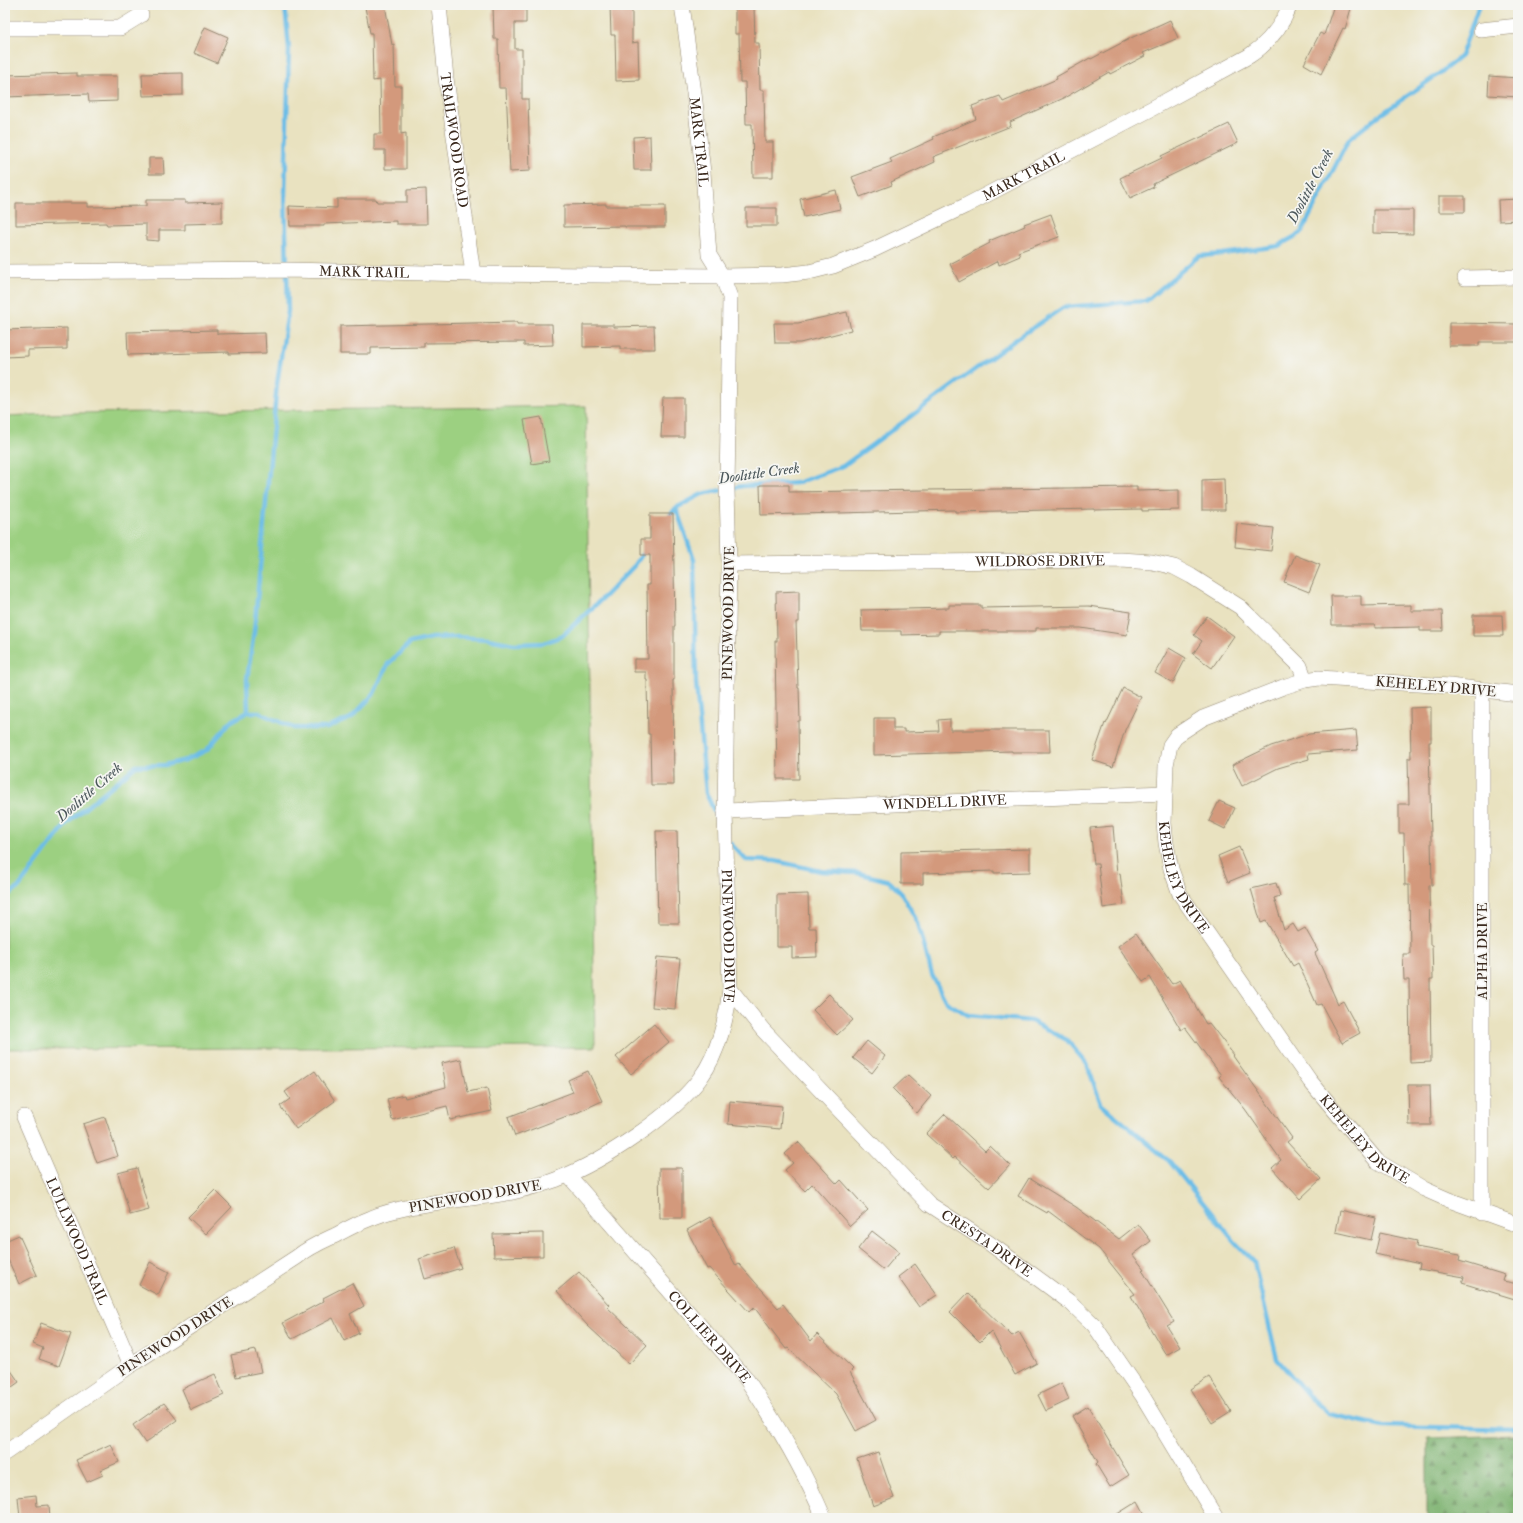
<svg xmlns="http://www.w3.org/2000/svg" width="1523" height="1523" viewBox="0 0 1523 1523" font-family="'IM FELL Double Pica',serif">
	<defs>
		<pattern id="forest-firs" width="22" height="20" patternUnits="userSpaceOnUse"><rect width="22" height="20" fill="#7db26f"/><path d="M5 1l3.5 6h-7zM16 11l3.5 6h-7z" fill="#68915b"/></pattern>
	</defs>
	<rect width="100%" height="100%" fill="#f6f6f2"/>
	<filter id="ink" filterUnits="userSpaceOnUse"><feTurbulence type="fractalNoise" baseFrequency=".025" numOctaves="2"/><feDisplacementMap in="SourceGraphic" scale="8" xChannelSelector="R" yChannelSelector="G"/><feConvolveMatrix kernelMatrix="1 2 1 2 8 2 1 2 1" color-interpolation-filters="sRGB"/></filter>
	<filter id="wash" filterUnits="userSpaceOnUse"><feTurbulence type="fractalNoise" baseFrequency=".012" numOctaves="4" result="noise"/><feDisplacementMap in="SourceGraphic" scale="16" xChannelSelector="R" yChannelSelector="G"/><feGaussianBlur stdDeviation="0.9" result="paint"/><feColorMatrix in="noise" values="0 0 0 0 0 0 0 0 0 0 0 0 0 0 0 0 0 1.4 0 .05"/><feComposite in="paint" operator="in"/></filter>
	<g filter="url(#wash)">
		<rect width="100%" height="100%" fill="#e9e2c0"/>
		<path fill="url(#forest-firs)" stroke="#5c6e46" d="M 1518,1435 L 1518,1518 L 1427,1518 L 1427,1438 Z"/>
		<path fill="#9cd081" stroke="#6c7d50" d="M 586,406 L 595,1047 L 5,1049 L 5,416 L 74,413 Z"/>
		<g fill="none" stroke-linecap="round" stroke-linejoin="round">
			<path stroke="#6cbde7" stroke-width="4.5" d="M 676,508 L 694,560 L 696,683 L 706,793 L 720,824
				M 668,518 L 676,508 L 702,494 L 742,486 L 797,483 L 843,466 L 1022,335 L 1064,307 L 1146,301 L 1199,256 L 1223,254 L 1278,246 L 1301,233 L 1349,139 L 1380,115 L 1440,73 L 1461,56 L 1479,5
				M 248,712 L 247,679 L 254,632 L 277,384 L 288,311 L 285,194 L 289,49 L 285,5
				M 730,843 L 746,860 L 775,861 L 821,871 L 858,873 L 889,881 L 902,894 L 918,923 L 932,975 L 946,1002 L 968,1015 L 1031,1021 L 1067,1040 L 1087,1064 L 1101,1104 L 1170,1162 L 1234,1241 L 1254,1262 L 1277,1359 L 1307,1394 L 1329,1414 L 1383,1426 L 1518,1429
				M 5,897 L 18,888 L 67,823 L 136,766 L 165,765 L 186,760 L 207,750 L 230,722 L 248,712 L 258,712 L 294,728 L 327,728 L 351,718 L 373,695 L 388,664 L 410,643 L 432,638 L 457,637 L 488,639 L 514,644 L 544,643 L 562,636 L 605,596 L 635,565 L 645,550"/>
		</g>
		<g id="blocks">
			<path fill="#d3997b" d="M 379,5 L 385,5 L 392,45 L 394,44 L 395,86 L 401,86 L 401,134 L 406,133 L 406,169 L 385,169 L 385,150 L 374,150 L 374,134 L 381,134 L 380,80 L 373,81 L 372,33 L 370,33 L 365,7 Z
				M 493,5 L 526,5 L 526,23 L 515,23 L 515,49 L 522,49 L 522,99 L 528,99 L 530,171 L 510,172 L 506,88 L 499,88 L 498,39 L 494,39 Z
				M 610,5 L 632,5 L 632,43 L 638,42 L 639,80 L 616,81 L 615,35 L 611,35 Z
				M 1334,5 L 1352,5 L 1345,29 L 1343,28 L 1321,74 L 1304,64 L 1320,33 L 1324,35 Z
				M 735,6 L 754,6 L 755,43 L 759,43 L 760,90 L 764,90 L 765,142 L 773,142 L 773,177 L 753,177 L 752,124 L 746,124 L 745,82 L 740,82 L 739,34 L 735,34 Z
				M 1170,20 L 1178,38 L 1143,53 L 1145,56 L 1110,74 L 1109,72 L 1064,98 L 1010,122 L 1011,126 L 933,157 L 935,162 L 891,182 L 892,185 L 860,197 L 852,177 L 892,162 L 890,159 L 934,139 L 933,137 L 976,119 L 972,106 L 1000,96 L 1003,102 L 1057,79 L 1056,77 L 1090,58 L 1091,59 L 1133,37 Z
				M 205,27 L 228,37 L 217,63 L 194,53 Z
				M 77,73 L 77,76 L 117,76 L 117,101 L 89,102 L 88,94 L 5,97 L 5,75 Z
				M 183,73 L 183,95 L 143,96 L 142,74 Z
				M 1489,76 L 1518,78 L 1518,97 L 1488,95 Z
				M 1229,124 L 1238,143 L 1153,184 L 1154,187 L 1130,198 L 1120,178 L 1162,158 L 1161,156 Z
				M 650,136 L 651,170 L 634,170 L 633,137 Z
				M 149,158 L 163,158 L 164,174 L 149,174 Z
				M 426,189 L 427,224 L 396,224 L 396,221 L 324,224 L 324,226 L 290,226 L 289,206 L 337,208 L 337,199 L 376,199 L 377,202 L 407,202 L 407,190 Z
				M 836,190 L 840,209 L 804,217 L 800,199 Z
				M 1439,196 L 1465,196 L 1465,212 L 1439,212 Z
				M 1518,199 L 1518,220 L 1499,221 L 1498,200 Z
				M 146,200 L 185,200 L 185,203 L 222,202 L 222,223 L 185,224 L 185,230 L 159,230 L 159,241 L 146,240 L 146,224 L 107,225 L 106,223 L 16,225 L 16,203 L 88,203 L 88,207 L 146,206 Z
				M 606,204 L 606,206 L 665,206 L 665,227 L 625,227 L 625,226 L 564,227 L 564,205 Z
				M 746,208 L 777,208 L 777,226 L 746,226 Z
				M 1373,210 L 1413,210 L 1413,234 L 1373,233 Z
				M 1051,214 L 1059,237 L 1018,252 L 1020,256 L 999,265 L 998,261 L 959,282 L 950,264 L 990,243 L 989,241 L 1025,226 L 1024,224 Z
				M 847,312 L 851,330 L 800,343 L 775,343 L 774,323 L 798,323 Z
				M 517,322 L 517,324 L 552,324 L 553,345 L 524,346 L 524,342 L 424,343 L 424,347 L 371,348 L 371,354 L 340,354 L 340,326 Z
				M 1449,323 L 1518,324 L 1518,342 L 1479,342 L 1479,346 L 1449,346 Z
				M 583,325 L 614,325 L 614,327 L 654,326 L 655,349 L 620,349 L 620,346 L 583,347 Z
				M 67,328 L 67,349 L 28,350 L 28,356 L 5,357 L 5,330 Z
				M 217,330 L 217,334 L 265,333 L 266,353 L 229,354 L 229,352 L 128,355 L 127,332 Z
				M 663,398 L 684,398 L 684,437 L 661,437 Z
				M 541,417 L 549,461 L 532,464 L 524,420 Z
				M 1224,479 L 1225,510 L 1202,510 L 1202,480 Z
				M 760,485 L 789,485 L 789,492 L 1137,487 L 1137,491 L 1179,490 L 1179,510 L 1142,511 L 1142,509 L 1094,510 L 1094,509 L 955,512 L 955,510 L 761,515 Z
				M 650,514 L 673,514 L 675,626 L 674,626 L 674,680 L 673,680 L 674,785 L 651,785 L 650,734 L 648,734 L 647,680 L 646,680 L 646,672 L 634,672 L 634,659 L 648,659 L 647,585 L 650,585 L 650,555 L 641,555 L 641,539 L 650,539 Z
				M 1237,524 L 1274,528 L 1271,551 L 1235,547 Z
				M 1295,555 L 1320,565 L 1309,592 L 1284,582 Z
				M 799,591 L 799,622 L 796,622 L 798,688 L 799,688 L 800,721 L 798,721 L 799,779 L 777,779 L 775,641 L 777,641 L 776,592 Z
				M 1331,596 L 1361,596 L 1361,606 L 1411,605 L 1411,611 L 1442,611 L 1443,631 L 1420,631 L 1420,627 L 1375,628 L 1375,625 L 1332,625 Z
				M 949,605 L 981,605 L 981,608 L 1089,606 L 1131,612 L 1127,635 L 1081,628 L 1036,628 L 1036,631 L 939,631 L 939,634 L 901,635 L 901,631 L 862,631 L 861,610 L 949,608 Z
				M 1473,615 L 1502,615 L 1503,636 L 1473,636 Z
				M 1207,616 L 1234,636 L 1212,668 L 1193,654 L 1202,641 L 1194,635 Z
				M 1169,648 L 1186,658 L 1173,683 L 1155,673 Z
				M 1123,688 L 1141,697 L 1125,730 L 1113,767 L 1092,760 L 1105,723 L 1106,724 Z
				M 1431,707 L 1431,742 L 1429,742 L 1432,885 L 1429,885 L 1430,945 L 1432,945 L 1433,979 L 1430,979 L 1431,1062 L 1410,1063 L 1409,980 L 1404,980 L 1403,954 L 1410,954 L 1409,885 L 1405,885 L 1404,833 L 1399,833 L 1399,804 L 1409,804 L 1408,758 L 1411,758 L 1410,708 Z
				M 874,718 L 893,718 L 893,729 L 904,729 L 904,732 L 939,731 L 938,720 L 950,719 L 950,730 L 1049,730 L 1050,752 L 1012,752 L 1012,751 L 874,755 Z
				M 1356,730 L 1358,750 L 1308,754 L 1309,759 L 1278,768 L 1242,786 L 1232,765 L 1271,746 L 1309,734 Z
				M 1219,801 L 1235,808 L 1225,829 L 1209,821 Z
				M 1113,826 L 1117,874 L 1120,873 L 1124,905 L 1103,908 L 1098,864 L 1094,864 L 1090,828 Z
				M 656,831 L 677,831 L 679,923 L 658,923 Z
				M 1239,847 L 1250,873 L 1228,882 L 1218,856 Z
				M 1030,849 L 1030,872 L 994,873 L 994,871 L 923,873 L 923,884 L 901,884 L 901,852 Z
				M 1276,883 L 1280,896 L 1274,898 L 1284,930 L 1293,924 L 1298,932 L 1305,928 L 1318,951 L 1315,953 L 1338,1004 L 1343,1001 L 1360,1033 L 1342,1043 L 1321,1004 L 1317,1005 L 1298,963 L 1293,966 L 1266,921 L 1261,923 L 1251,889 Z
				M 808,894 L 809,928 L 816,928 L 817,957 L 792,958 L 792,947 L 777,947 L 777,895 Z
				M 1136,933 L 1172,984 L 1180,980 L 1206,1024 L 1209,1023 L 1234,1055 L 1233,1056 L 1292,1138 L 1287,1142 L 1321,1179 L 1300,1199 L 1272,1168 L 1281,1160 L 1245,1109 L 1219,1077 L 1221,1075 L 1185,1027 L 1181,1030 L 1150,977 L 1143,982 L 1118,946 Z
				M 657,957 L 680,959 L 675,1009 L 652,1007 Z
				M 829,994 L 853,1020 L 837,1035 L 813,1010 Z
				M 654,1024 L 669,1042 L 631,1074 L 616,1057 Z
				M 867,1041 L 885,1056 L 872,1073 L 853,1058 Z
				M 461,1059 L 468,1092 L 487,1088 L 492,1111 L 450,1120 L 447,1106 L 392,1120 L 387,1099 L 404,1095 L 405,1098 L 446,1087 L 442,1063 Z
				M 315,1071 L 335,1101 L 296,1129 L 280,1106 L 290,1099 L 285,1092 Z
				M 588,1071 L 602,1101 L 572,1115 L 572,1114 L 515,1136 L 508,1117 L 573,1092 L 568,1080 Z
				M 908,1075 L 931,1096 L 917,1113 L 893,1089 Z
				M 1408,1085 L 1430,1085 L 1431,1125 L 1409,1125 Z
				M 730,1101 L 782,1106 L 780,1129 L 728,1124 Z
				M 945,1114 L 985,1151 L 990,1146 L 1010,1165 L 989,1188 L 955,1157 L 953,1159 L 926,1134 Z
				M 105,1117 L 118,1156 L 97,1163 L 83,1124 Z
				M 798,1142 L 837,1184 L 841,1180 L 868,1210 L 850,1226 L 812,1184 L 805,1191 L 785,1170 L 793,1163 L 785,1154 Z
				M 137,1168 L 149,1210 L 130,1215 L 118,1173 Z
				M 659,1168 L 682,1168 L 682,1218 L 660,1218 Z
				M 1029,1178 L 1076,1207 L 1119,1239 L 1138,1224 L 1151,1241 L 1133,1255 L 1144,1269 L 1142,1270 L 1174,1322 L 1167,1326 L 1180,1347 L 1166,1355 L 1131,1296 L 1135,1294 L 1099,1249 L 1048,1211 L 1047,1213 L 1018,1196 Z
				M 215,1190 L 232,1207 L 206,1234 L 188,1217 Z
				M 1340,1210 L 1376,1218 L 1371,1240 L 1336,1232 Z
				M 710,1217 L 736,1266 L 739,1264 L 778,1308 L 783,1304 L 811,1341 L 817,1334 L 853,1369 L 850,1372 L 876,1420 L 856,1431 L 836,1394 L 788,1348 L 786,1349 L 754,1307 L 749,1312 L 709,1268 L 707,1269 L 687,1230 Z
				M 872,1231 L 899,1252 L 884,1270 L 858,1249 Z
				M 543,1233 L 543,1256 L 494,1257 L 493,1234 Z
				M 1380,1233 L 1417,1241 L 1416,1247 L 1460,1255 L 1459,1261 L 1505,1275 L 1503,1281 L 1518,1284 L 1518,1300 L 1462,1283 L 1464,1277 L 1419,1269 L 1420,1264 L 1375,1254 Z
				M 19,1235 L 37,1275 L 19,1284 L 5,1253 L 5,1241 Z
				M 454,1248 L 461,1268 L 425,1279 L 419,1259 Z
				M 150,1262 L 169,1272 L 158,1295 L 139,1285 Z
				M 915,1264 L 937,1295 L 919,1307 L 898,1277 Z
				M 579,1272 L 609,1305 L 607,1307 L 647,1345 L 629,1364 L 587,1325 L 557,1291 Z
				M 352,1283 L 364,1306 L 350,1314 L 359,1333 L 344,1341 L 333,1318 L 292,1339 L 283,1323 L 324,1301 L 323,1298 Z
				M 968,1293 L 1012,1336 L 1019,1332 L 1037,1363 L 1015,1375 L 991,1331 L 980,1342 L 950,1312 Z
				M 41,1323 L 71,1334 L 59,1366 L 39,1359 L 43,1348 L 33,1344 Z
				M 256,1350 L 261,1372 L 236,1377 L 231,1355 Z
				M 5,1362 L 19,1382 L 5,1392 Z
				M 215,1374 L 224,1395 L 191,1410 L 182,1389 Z
				M 1209,1377 L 1231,1411 L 1212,1423 L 1190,1389 Z
				M 1062,1383 L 1069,1400 L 1046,1411 L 1038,1395 Z
				M 164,1403 L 177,1420 L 145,1443 L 133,1425 Z
				M 1088,1406 L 1129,1475 L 1110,1487 L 1096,1464 L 1098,1462 L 1072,1416 Z
				M 111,1444 L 119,1462 L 101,1470 L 103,1475 L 87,1482 L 76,1460 Z
				M 878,1452 L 894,1498 L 873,1506 L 857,1459 Z
				M 36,1495 L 37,1506 L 49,1505 L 50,1518 L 20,1518 L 18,1497 Z
				M 1138,1501 L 1147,1518 L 1111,1518 Z"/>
		</g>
	</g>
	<g filter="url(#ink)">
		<use href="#blocks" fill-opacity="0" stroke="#92866f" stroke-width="1"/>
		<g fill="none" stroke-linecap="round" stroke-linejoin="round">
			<defs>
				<g id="minor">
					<path id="s1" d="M 439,5 L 446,78 L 473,274"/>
					<path id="s2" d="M 682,5 L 694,93 L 703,172 L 709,255 L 722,276 L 782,275 L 809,272 L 833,266 L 875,249 L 965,206 L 1151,109 L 1249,56 C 1267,44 1282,26 1290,5"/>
					<path d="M 5,28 L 120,28 L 141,15"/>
					<path d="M 1481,30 L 1518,26"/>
					<path id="s3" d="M 5,272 L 287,270 L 473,274 L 722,276 L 730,297 L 727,489 L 729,564 L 725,811 L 730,989 C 727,1017 718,1054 701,1077 C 674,1115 603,1161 560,1178 C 544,1185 525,1189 508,1193 C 481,1198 454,1199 427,1204 C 408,1207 387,1211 369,1219 C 358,1223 347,1229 336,1235 C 323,1241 309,1247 297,1257 L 131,1365 L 5,1453"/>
					<path d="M 1465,278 L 1518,277"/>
					<path id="s4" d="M 729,564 L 1121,560 L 1152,562 L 1174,567 L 1191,576 L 1240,607 L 1300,666 L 1305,680"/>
					<path id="s5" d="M 1518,694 L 1450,686 L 1319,678 L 1305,680 L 1283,687 L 1203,718 L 1177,735 L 1170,745 L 1166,765 L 1164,823 L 1166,843 L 1171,869 L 1180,894 L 1310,1081 L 1377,1161 L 1424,1189 L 1449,1200 L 1518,1225"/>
					<path id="s6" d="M 725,811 L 1165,793"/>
					<path id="s7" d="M 730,989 L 763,1030 L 929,1204 L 989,1243 L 1044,1283 L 1071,1303 L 1094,1325 L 1142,1395 L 1216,1518"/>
					<path id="s8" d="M 24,1117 L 131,1365"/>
					<path id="s9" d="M 568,1175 L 745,1377 C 775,1421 803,1468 824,1518"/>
					<path d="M 1482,1213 L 1482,690"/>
				</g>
			</defs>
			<use href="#minor" stroke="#92866f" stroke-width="16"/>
			<use href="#minor" stroke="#fff" stroke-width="15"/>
		</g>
	</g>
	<g text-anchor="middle" stroke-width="3.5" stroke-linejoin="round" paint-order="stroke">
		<g font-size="14" fill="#3b2a1e" stroke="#f6f6f2">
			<text dy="5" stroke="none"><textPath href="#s1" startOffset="136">TRAILWOOD ROAD</textPath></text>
			<text dy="5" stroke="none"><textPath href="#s2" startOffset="138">MARK TRAIL</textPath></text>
			<text dy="5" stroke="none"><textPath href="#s2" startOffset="599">MARK TRAIL</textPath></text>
			<text dy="5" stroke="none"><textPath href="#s3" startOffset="359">MARK TRAIL</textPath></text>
			<text dy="5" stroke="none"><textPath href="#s4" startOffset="311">WILDROSE DRIVE</textPath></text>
			<text transform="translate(728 613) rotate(-89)" y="5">PINEWOOD DRIVE</text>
			<text transform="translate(1436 686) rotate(5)" y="5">KEHELEY DRIVE</text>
			<text dy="5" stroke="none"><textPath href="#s6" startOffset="220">WINDELL DRIVE</textPath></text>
			<text dy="5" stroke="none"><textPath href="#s5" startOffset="503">KEHELEY DRIVE</textPath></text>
			<text dy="5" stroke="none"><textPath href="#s3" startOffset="1379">PINEWOOD DRIVE</textPath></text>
			<text transform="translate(1482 951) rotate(-90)" y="5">ALPHA DRIVE</text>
			<text dy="5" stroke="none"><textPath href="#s5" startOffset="826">KEHELEY DRIVE</textPath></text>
			<text transform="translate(475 1196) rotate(-10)" y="5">PINEWOOD DRIVE</text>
			<text dy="5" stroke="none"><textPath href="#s8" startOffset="135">LULLWOOD TRAIL</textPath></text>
			<text dy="5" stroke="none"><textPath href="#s7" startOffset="363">CRESTA DRIVE</textPath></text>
			<text transform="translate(175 1336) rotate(-33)" y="5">PINEWOOD DRIVE</text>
			<text dy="5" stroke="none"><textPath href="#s9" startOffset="215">COLLIER DRIVE</textPath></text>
		</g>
		<g font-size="15" font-style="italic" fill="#4a565a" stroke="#f6f6f2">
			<text transform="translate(1310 186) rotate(-62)" y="5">Doolittle Creek</text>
			<text transform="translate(759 473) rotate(-8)" y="5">Doolittle Creek</text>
			<text transform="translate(89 792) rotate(-41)" y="5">Doolittle Creek</text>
		</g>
	</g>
	<rect width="1523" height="1523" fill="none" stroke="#f6f6f2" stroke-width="20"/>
</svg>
